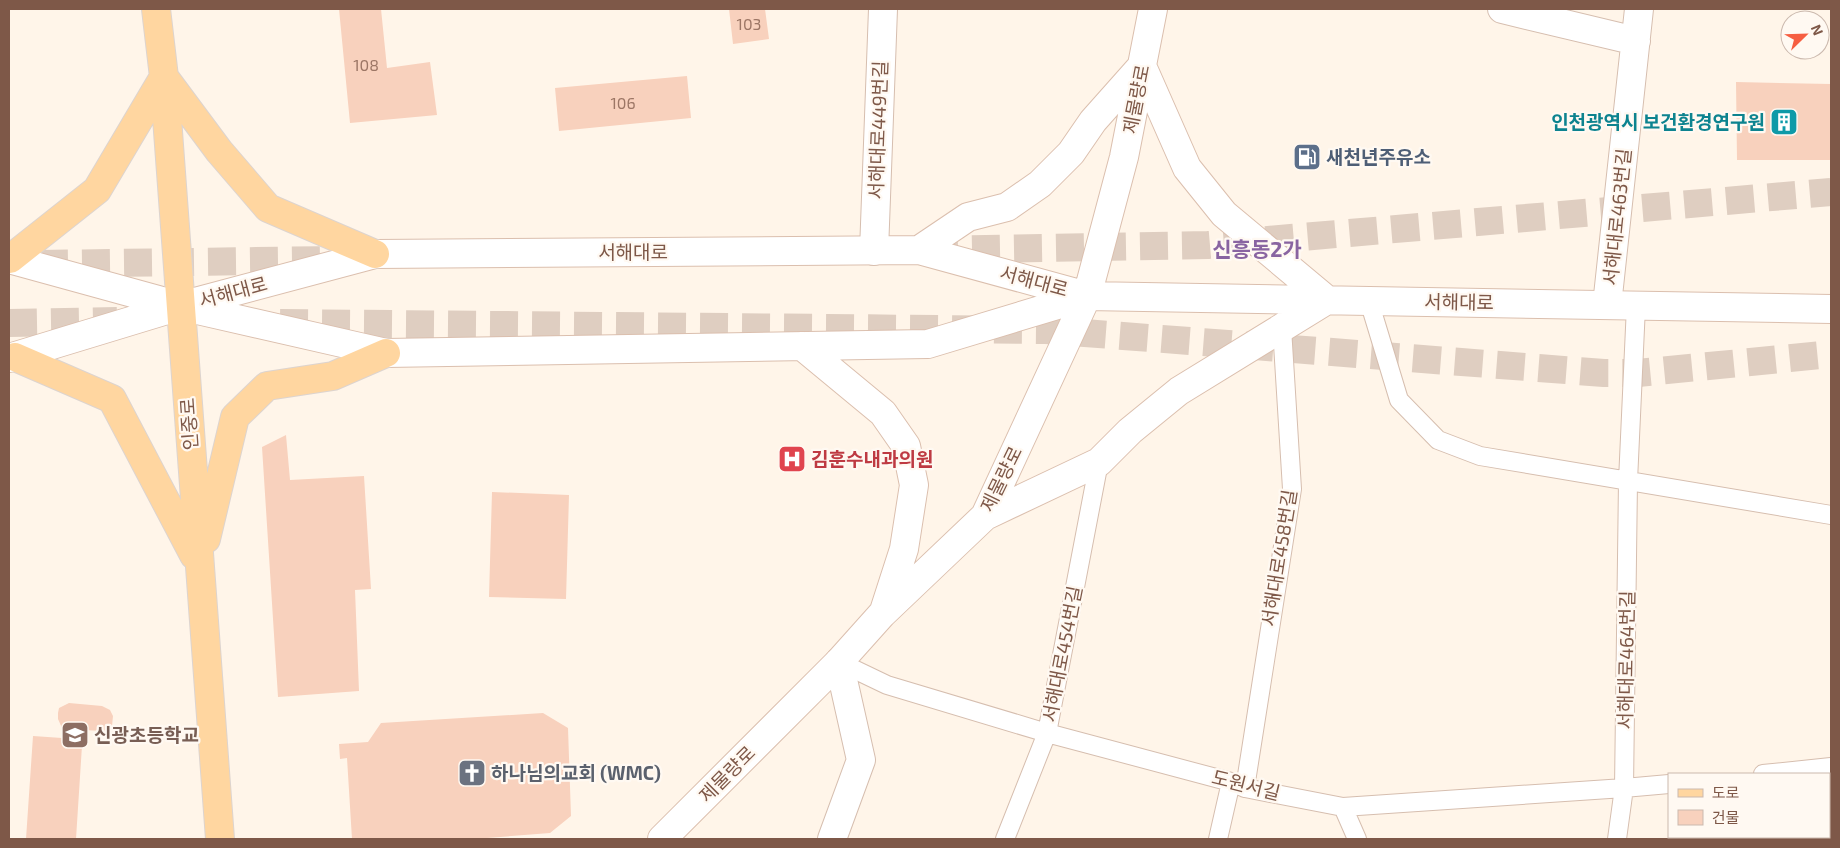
<svg xmlns="http://www.w3.org/2000/svg" width="1840" height="848" viewBox="0 0 1840 848" font-family="'Exo 2','Noto Sans KR',sans-serif">
	<rect width="100%" height="100%" fill="#fff5e9"/>
	<path fill="#f8d1bd" d="M 339,9 L 381,9 L 387,68 L 430,62 L 437,115 L 350,123 Z
		M 729,9 L 765,9 L 769,39 L 733,44 Z
		M 687,76 L 691,118 L 559,131 L 555,88 Z
		M 1736,82 L 1831,84 L 1831,160 L 1737,160 Z
		M 286,435 L 290,480 L 364,476 L 371,589 L 355,590 L 359,691 L 278,697 L 262,447 Z
		M 492,492 L 569,495 L 566,599 L 489,597 Z
		M 69,703 L 102,706 L 110,710 L 113,716 L 112,726 L 104,731 L 83,730 L 76,839 L 26,839 L 33,736 L 62,738 L 62,728 L 58,719 L 58,713 L 59,708 Z
		M 543,713 L 568,728 L 571,816 L 550,833 L 474,839 L 352,839 L 347,758 L 340,759 L 339,744 L 368,742 L 381,723 Z"/>
	<g fill="none" stroke-linecap="round" stroke-linejoin="round">
		<path stroke="#dfcec1" stroke-width="28" stroke-dasharray="28 14" stroke-linecap="butt" d="M 930,250 L 1208,245 L 1831,192
			M 40,264 L 335,260
			M 9,323 L 117,321
			M 280,323 L 1046,330 L 1604,373 L 1638,373 L 1831,354"/>
		<defs>
			<path id="lane" d="M 1369,301 L 1399,400 L 1438,440 L 1480,456 L 1831,515
				M 839,662 L 887,685 L 1047,733 L 1231,782 L 1245,788 L 1343,807 L 1624,788 L 1669,784
				M 1763,774 L 1831,767
				M 1245,788 L 1292,489 L 1282,328
				M 1343,807 L 1357,839
				M 1005,839 L 1047,733 L 1099,462
				M 1218,839 L 1231,782
				M 1617,839 L 1624,788 L 1628,481 L 1636,306"/>
			<path id="street" d="M 1502,9 L 1636,41
				M 874,251 L 883,9
				M 1607,305 L 1639,9
				M 832,839 L 861,760 L 839,662"/>
			<path id="secondary" d="M 1142,66 L 1187,168 L 1224,214 L 1327,300
				M 919,250 L 968,217 L 1007,207 L 1040,184 L 1071,153 L 1093,121 L 1141,67
				M 9,259 L 180,306 L 375,254 L 919,250 L 1087,296 L 1831,309
				M 802,346 L 883,413 L 906,446 L 914,485 L 904,549 L 884,611
				M 9,358 L 180,306 L 386,353 L 928,344 L 1087,296
				M 985,516 L 1099,462 L 1130,431 L 1179,391 L 1327,300
				M 662,839 L 839,662 L 882,614 L 985,516 L 1087,296 L 1124,157 L 1153,9"/>
			<path id="primary" d="M 156,9 L 164,77 L 220,839
				M 164,77 L 219,151 L 268,208 L 375,254
				M 10,259 L 97,190 L 164,77
				M 15,357 L 112,399 L 194,555
				M 206,539 L 235,417 L 267,386 L 333,376 L 386,353"/>
		</defs>
		<use href="#lane" stroke="#d6beaf" stroke-width="20"/>
		<use href="#street" stroke="#d6beaf" stroke-width="30"/>
		<use href="#secondary" stroke="#dbbfae" stroke-width="30"/>
		<use href="#primary" stroke="#ddd4cf" stroke-width="30"/>
		<use href="#lane" stroke="#fff" stroke-width="18"/>
		<use href="#street" stroke="#fff" stroke-width="28"/>
		<use href="#secondary" stroke="#fff" stroke-width="28"/>
		<use href="#primary" stroke="#ffd6a0" stroke-width="28"/>
	</g>
	<defs>
		<symbol id="building-square" viewBox="-11 -11 22 22"><rect x="-9" y="-9" width="18" height="18" rx="4" fill="#0f9aa8" stroke="#fff9f2"/><path d="M-4-6H4V6H1V3H-1V6H-4ZM-2.5-4.3h1.7v1.8h-1.7ZM.8-4.3h1.7v1.8H.8ZM-2.5-1h1.7V.8h-1.7ZM.8-1h1.7V.8H.8Z" fill="#fff"/></symbol>
		<symbol id="fuel-square" viewBox="-11 -11 22 22"><rect x="-9" y="-9" width="18" height="18" rx="4" fill="#5c6f8a" stroke="#fff9f2"/><path d="M-5.5-6h7V0h2V4h1.3V-2.5L3-4.5l.8-.8L6-3V5H2.5V1h-1V6h-7ZM-4.2-4.7v3.2H.2V-4.7Z" fill="#fff"/></symbol>
		<symbol id="hospital-square" viewBox="-11 -11 22 22"><rect x="-9" y="-9" width="18" height="18" rx="4" fill="#e0444e" stroke="#fff9f2"/><path d="M-5-5h3v3.5h4V-5h3V5h-3V1.5h-4V5h-3Z" fill="#fff"/></symbol>
		<symbol id="school-square" viewBox="-11 -11 22 22"><rect x="-9" y="-9" width="18" height="18" rx="4" fill="#8d6e63" stroke="#fff9f2"/><path d="M0-5L7-2L0 1L-7-2ZM-4 1L0 2.5L4 1V4Q0 6-4 4Z" fill="#fff"/></symbol>
		<symbol id="church-square" viewBox="-11 -11 22 22"><rect x="-9" y="-9" width="18" height="18" rx="4" fill="#6b7280" stroke="#fff9f2"/><path d="M-1.2-6h2.4v3.5h3.3v2.4h-3.3V6h-2.4V-.1h-3.3v-2.4h3.3Z" fill="#fff"/></symbol>
	</defs>
	<g fill-rule="evenodd">
		<use href="#building-square" x="1768" y="106" width="32" height="32"/>
		<use href="#fuel-square" x="1291" y="141" width="32" height="32"/>
		<use href="#hospital-square" x="776" y="443" width="32" height="32"/>
		<use href="#school-square" x="59" y="719" width="32" height="32"/>
		<use href="#church-square" x="456" y="757" width="32" height="32"/>
	</g>
	<g text-anchor="middle" stroke-width="4.5" stroke-linejoin="round" paint-order="stroke">
		<g font-size="16" fill="#9c7665">
			<text x="749" y="30">103</text>
			<text x="366" y="71">108</text>
			<text x="623" y="109">106</text>
		</g>
		<g font-size="19" fill="#7e5848" stroke="#fff9f2">
			<text transform="translate(1136 99) rotate(-79)" y="7">제물량로</text>
			<text transform="translate(878 130) rotate(-88)" y="7">서해대로449번길</text>
			<text transform="translate(1617 217) rotate(-84)" y="7">서해대로463번길</text>
			<text x="633" y="259">서해대로</text>
			<text transform="translate(1034 281) rotate(15)" y="7">서해대로</text>
			<text transform="translate(233 292) rotate(-15)" y="7">서해대로</text>
			<text transform="translate(1459 302) rotate(1)" y="7">서해대로</text>
			<text transform="translate(189 424) rotate(-94)" y="7">인중로</text>
			<text transform="translate(1001 479) rotate(-64)" y="7">제물량로</text>
			<text transform="translate(1279 558) rotate(-81)" y="7">서해대로458번길</text>
			<text transform="translate(1062 654) rotate(-79)" y="7">서해대로454번길</text>
			<text transform="translate(1626 660) rotate(-89)" y="7">서해대로464번길</text>
			<text transform="translate(727 774) rotate(-45)" y="7">제물량로</text>
			<text transform="translate(1246 785) rotate(14)" y="7">도원서길</text>
		</g>
		<g font-size="19" font-weight="bold" fill="#0d838f" stroke="#fff9f2" text-anchor="end">
			<text x="1765" y="129">인천광역시 보건환경연구원</text>
		</g>
		<g font-size="19" font-weight="bold" fill="#4e5e75" stroke="#fff9f2" text-anchor="start">
			<text x="1326" y="164">새천년주유소</text>
		</g>
		<g font-size="19" font-weight="bold" fill="#be3a42" stroke="#fff9f2" text-anchor="start">
			<text x="811" y="466">김훈수내과의원</text>
		</g>
		<g font-size="19" font-weight="bold" fill="#785e54" stroke="#fff9f2" text-anchor="start">
			<text x="94" y="742">신광초등학교</text>
		</g>
		<g font-size="19" font-weight="bold" fill="#5b616d" stroke="#fff9f2" text-anchor="start">
			<text x="491" y="780">하나님의교회 (WMC)</text>
		</g>
		<g font-size="21" font-weight="bold" fill="#8964a1" stroke="#fff9f2">
			<text x="1257" y="257">신흥동2가</text>
		</g>
	</g>
	<rect width="1840" height="848" fill="none" stroke="#7e5848" stroke-width="20"/>
	<rect x="1668" y="773" width="162" height="65" fill="#fff9f2" stroke="#cbb9ae"/>
	<rect x="1678" y="789" width="25" height="8" fill="#ffd6a0" stroke="#cbb9ae"/>
	<text x="1712" y="798" font-size="15" fill="#7e5848">도로</text>
	<rect x="1678" y="810" width="25" height="15" fill="#f8d1bd" stroke="#cbb9ae"/>
	<text x="1712" y="823" font-size="15" fill="#7e5848">건물</text>
	<g transform="translate(1805 35) rotate(67)"><circle r="24" fill="#fff9f2" stroke="#cbb9ae"/>
	<path d="M0-4L9 19L0 12L-9 19Z" fill="#f65e41"/>
	<text y="-8" font-size="14" font-weight="bold" text-anchor="middle" fill="#7e5848">N</text>
	</g>
</svg>
